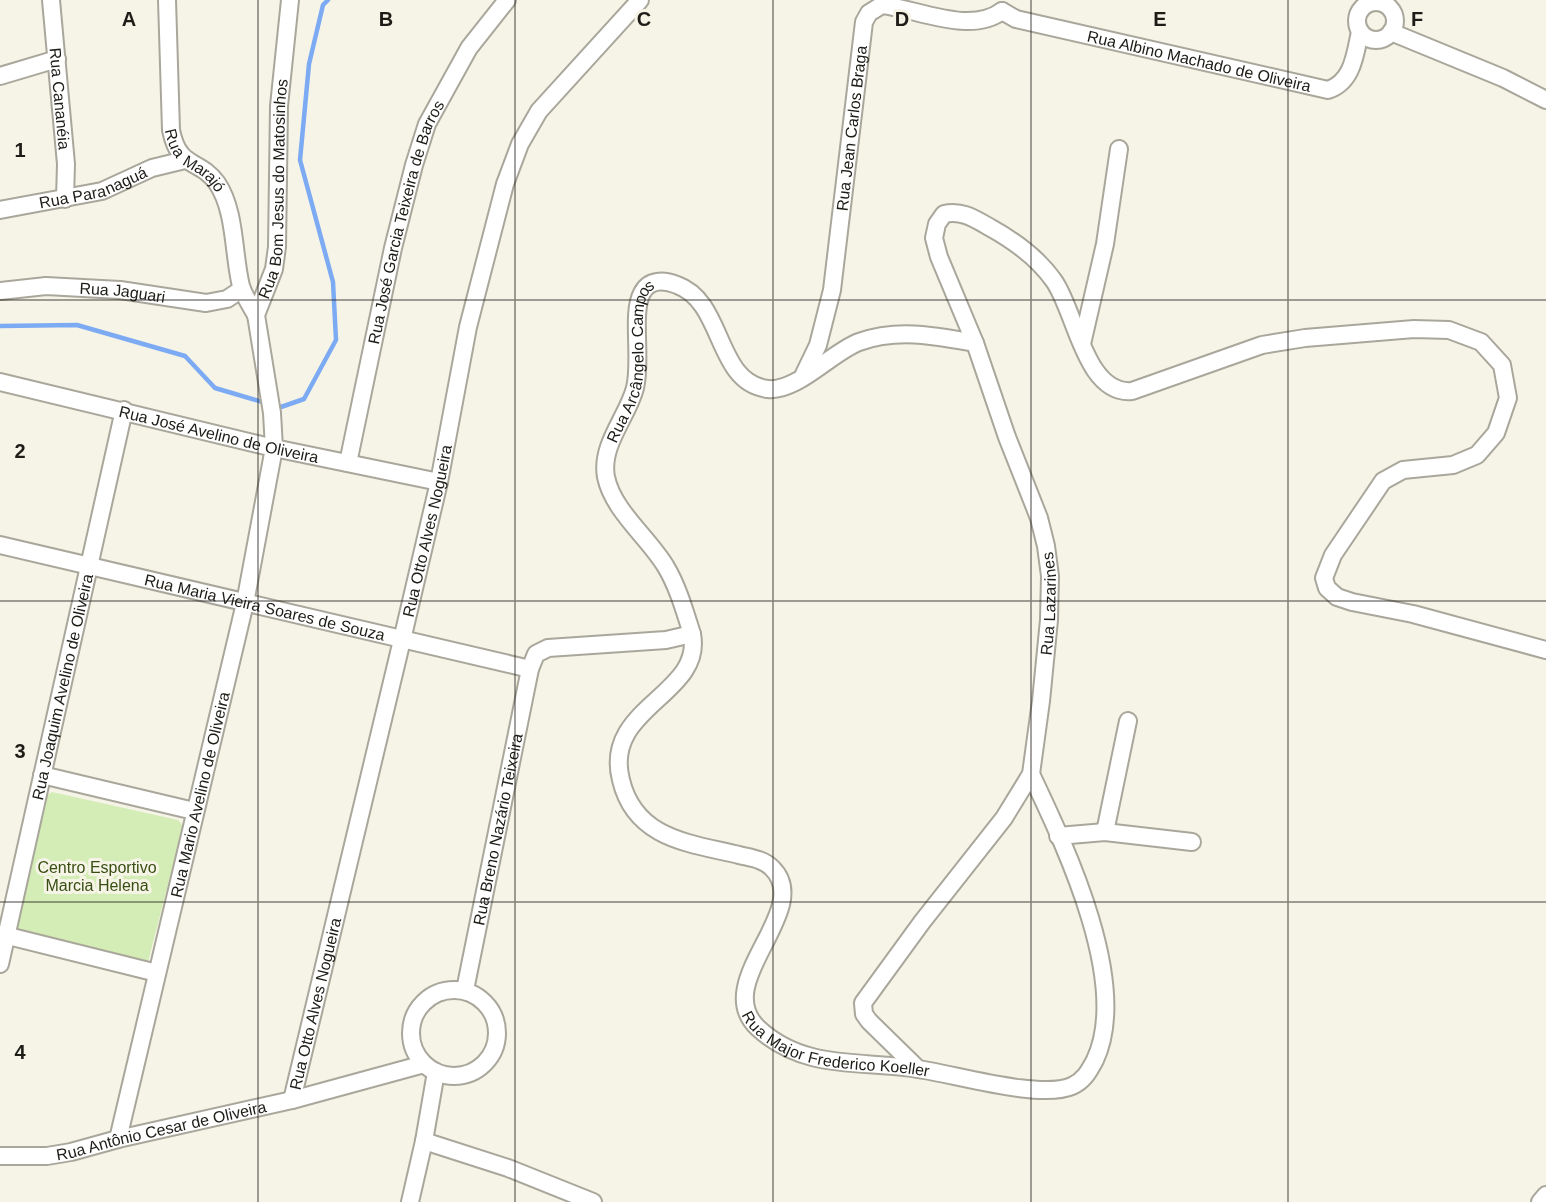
<svg xmlns="http://www.w3.org/2000/svg" width="1546" height="1202" viewBox="0 0 1546 1202" font-family="Helvetica,sans-serif">
	<rect width="100%" height="100%" fill="#f6f4e7"/>
	<path fill="#d4edb6" d="M 52,792 L 178,820 L 183,826 L 148,962 L 140,964 L 21,936 L 13,927 L 41,799 Z"/>
	<g fill="none" stroke-linecap="round" stroke-linejoin="round">
		<path stroke="#7caaf3" stroke-width="4.5" d="M 0,326 L 77,325 L 185,356 L 215,388 L 266,403
			M 274,405 L 281,407 L 304,399 L 336,340 L 333,282 L 300,160 L 309,64 L 323,5 L 328,0"/>
		<defs>
			<g id="minor">
				<path id="s1" d="M 51,0 L 66,164 L 65,199"/>
				<path id="s2" d="M 167,0 L 171,130 C 179,170 199,158 217,183 C 236,211 233,254 241,286 C 244,296 251,306 256,315"/>
				<circle cx="1376" cy="21" r="19"/>
				<path id="s3" d="M 1002,11 L 1016,19 L 1328,90 C 1353,82 1355,54 1360,32"/>
				<path d="M 1391,32 L 1503,78 L 1546,100"/>
				<path d="M 0,76 L 57,59"/>
				<path id="s4" d="M 0,210 L 102,191 L 152,168 L 185,160"/>
				<path id="s5" d="M 0,291 L 46,286 L 120,290 L 206,303 L 227,299 L 242,289"/>
				<path d="M 1082,344 L 1105,244 L 1119,149"/>
				<path id="s6" d="M 804,374 L 818,345 L 832,290 L 864,22 L 869,13 L 882,5 C 918,9 970,35 1002,11"/>
				<path id="s7" d="M 0,382 L 274,448 L 439,482"/>
				<path id="s8" d="M 348,463 L 393,248 L 414,165 L 427,124 L 469,48 L 507,0"/>
				<path id="s9" d="M 0,545 L 530,669"/>
				<path id="s10" d="M 692,634 C 704,695 602,707 621,780 C 635,839 689,843 739,855 C 751,858 763,859 772,868 C 815,910 709,982 758,1028 C 804,1071 862,1060 918,1069 C 954,1074 1040,1100 1072,1086 C 1084,1081 1089,1071 1095,1060 C 1131,983 1065,846 1031,774"/>
				<path d="M 42,775 L 194,811"/>
				<path d="M 1105,832 L 1128,721"/>
				<path d="M 1058,836 L 1105,832 L 1192,842"/>
				<path d="M 0,934 L 157,973"/>
				<path id="s11" d="M 0,964 L 124,410"/>
				<circle cx="454" cy="1033" r="43"/>
				<path id="s12" d="M 465,990 L 530,669 L 536,654 L 548,648 L 666,640 L 692,634 C 685,612 678,587 666,567 C 649,538 613,511 606,477 C 600,445 628,416 635,388 C 642,360 631,313 642,293 C 649,279 664,280 677,285 C 725,302 715,383 768,389 C 797,392 832,352 859,342 C 898,328 936,336 975,343"/>
				<path id="s13" d="M 918,1069 L 869,1021 L 864,1014 L 863,1003 L 922,922 L 1004,818 L 1031,774 L 1041,701 L 1049,620 L 1050,576 L 1046,546 L 1039,518 L 1007,437 L 975,343 L 939,257 L 934,238 L 937,224 L 944,214 C 963,210 975,219 991,228 C 1016,242 1038,258 1054,281 C 1076,312 1085,395 1132,391 L 1262,345 L 1305,338 L 1414,329 L 1449,330 L 1481,342 L 1502,365 L 1508,398 L 1496,433 L 1477,455 L 1453,465 L 1403,470 L 1383,481 L 1333,555 L 1324,578 L 1327,588 L 1337,597 L 1352,602 L 1413,614 L 1546,650"/>
				<path id="s14" d="M 292,1100 L 402,640 L 439,482 L 468,327 L 505,184 L 520,144 L 539,111 L 640,0"/>
				<path id="s15" d="M 118,1139 L 245,603 L 274,448 L 272,413 L 256,315 L 274,269 L 277,247 L 279,106 L 290,0"/>
				<path d="M 424,1141 L 508,1168 L 593,1202"/>
				<path id="s16" d="M 0,1156 L 47,1156 L 71,1152 L 118,1139 L 292,1100 L 424,1064"/>
				<path d="M 410,1202 L 424,1141 L 436,1072"/>
				<path d="M 1540,1202 L 1546,1195"/>
			</g>
		</defs>
		<use href="#minor" stroke="#a9a79b" stroke-width="20"/>
		<use href="#minor" stroke="#fff" stroke-width="16"/>
	</g>
	<path fill="none" stroke="#1d1c17" stroke-width="1.5" stroke-opacity="0.55" d="M 258,0 L 258,1202M 515,0 L 515,1202M 773,0 L 773,1202M 1031,0 L 1031,1202M 1288,0 L 1288,1202M 0,300 L 1546,300M 0,601 L 1546,601M 0,902 L 1546,902"/>
	<g text-anchor="middle" stroke-width="6" stroke-linejoin="round" paint-order="stroke">
		<g font-size="16" fill="#1d1c17" stroke="#f6f4e7">
			<text dy="6" stroke="none"><textPath href="#s3" startOffset="204">Rua Albino Machado de Oliveira</textPath></text>
			<text dy="6" stroke="none"><textPath href="#s1" startOffset="99">Rua Cananéia</textPath></text>
			<text dy="6" stroke="none"><textPath href="#s6" startOffset="252">Rua Jean Carlos Braga</textPath></text>
			<text dy="6" stroke="none"><textPath href="#s2" startOffset="170">Rua Marajó</textPath></text>
			<text dy="6" stroke="none"><textPath href="#s4" startOffset="96">Rua Paranaguá</textPath></text>
			<text dy="6" stroke="none"><textPath href="#s15" startOffset="972">Rua Bom Jesus do Matosinhos</textPath></text>
			<text dy="6" stroke="none"><textPath href="#s8" startOffset="248">Rua José Garcia Teixeira de Barros</textPath></text>
			<text dy="6" stroke="none"><textPath href="#s5" startOffset="123">Rua Jaguari</textPath></text>
			<text dy="6" stroke="none"><textPath href="#s12" startOffset="804">Rua Arcângelo Campos</textPath></text>
			<text dy="6" stroke="none"><textPath href="#s7" startOffset="225">Rua José Avelino de Oliveira</textPath></text>
			<text dy="6" stroke="none"><textPath href="#s14" startOffset="585">Rua Otto Alves Nogueira</textPath></text>
			<text dy="6" stroke="none"><textPath href="#s13" startOffset="544">Rua Lazarines</textPath></text>
			<text dy="6" stroke="none"><textPath href="#s9" startOffset="272">Rua Maria Vieira Soares de Souza</textPath></text>
			<text dy="6" stroke="none"><textPath href="#s11" startOffset="284">Rua Joaquim Avelino de Oliveira</textPath></text>
			<text dy="6" stroke="none"><textPath href="#s15" startOffset="354">Rua Mario Avelino de Oliveira</textPath></text>
			<text dy="6" stroke="none"><textPath href="#s12" startOffset="164">Rua Breno Nazário Teixeira</textPath></text>
			<text dy="6" stroke="none"><textPath href="#s14" startOffset="99">Rua Otto Alves Nogueira</textPath></text>
			<text dy="6" stroke="none"><textPath href="#s10" startOffset="612">Rua Major Frederico Koeller</textPath></text>
			<text dy="6" stroke="none"><textPath href="#s16" startOffset="164">Rua Antônio Cesar de Oliveira</textPath></text>
		</g>
		<g font-size="16" fill="#384e12" stroke="#f6f4e7">
			<text x="97" y="873">Centro Esportivo<tspan x="97" dy="18">Marcia Helena</tspan></text>
		</g>
	</g>
	<g font-size="20" text-anchor="middle" font-weight="bold" fill="#1d1c17" stroke="#f6f4e7" stroke-width="6" stroke-linejoin="round" paint-order="stroke">
		<text x="129" y="26">A</text>
		<text x="386" y="26">B</text>
		<text x="644" y="26">C</text>
		<text x="902" y="26">D</text>
		<text x="1160" y="26">E</text>
		<text x="1417" y="26">F</text>
		<text x="20" y="157">1</text>
		<text x="20" y="458">2</text>
		<text x="20" y="758">3</text>
		<text x="20" y="1059">4</text>
	</g>
</svg>
